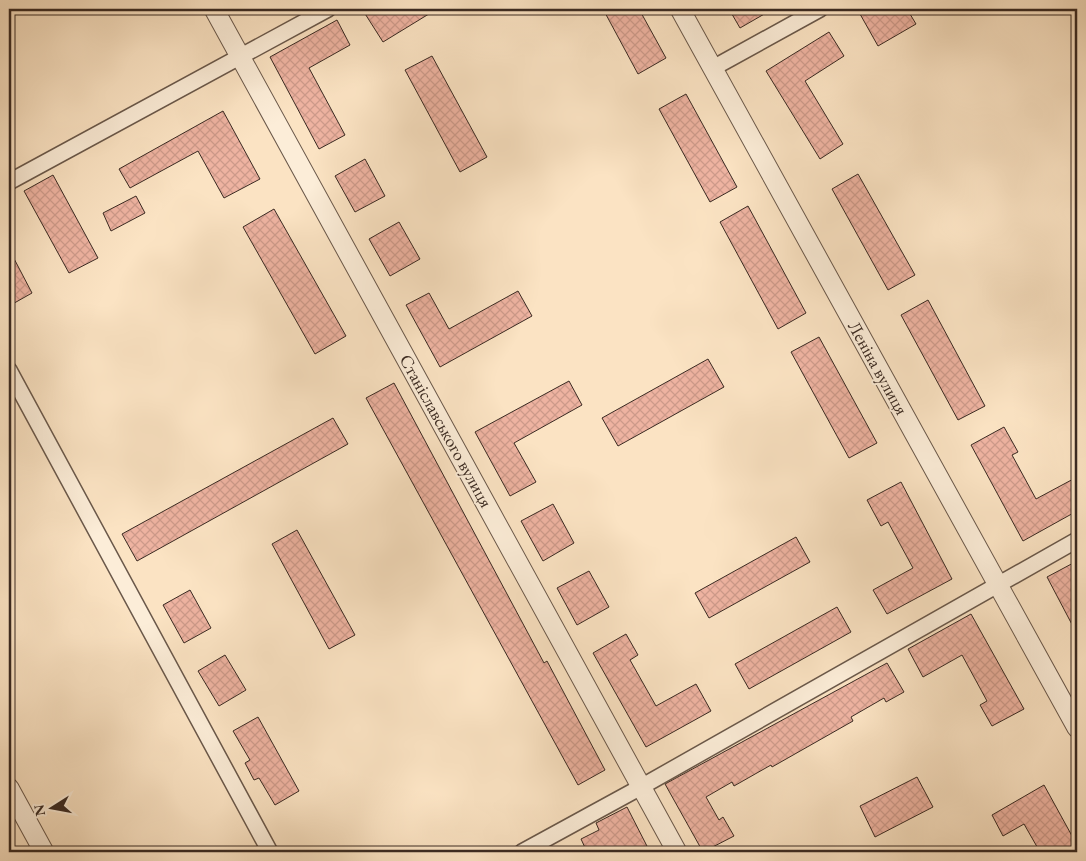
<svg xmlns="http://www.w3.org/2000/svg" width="1086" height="861" viewBox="0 0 1086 861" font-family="'EB Garamond',serif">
	<defs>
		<pattern id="building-cross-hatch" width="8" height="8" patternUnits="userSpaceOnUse" patternTransform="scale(1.25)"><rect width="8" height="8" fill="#eeb3a1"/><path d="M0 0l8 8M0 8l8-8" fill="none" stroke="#cd9a8a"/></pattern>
	</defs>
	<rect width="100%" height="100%" fill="#fbe3c3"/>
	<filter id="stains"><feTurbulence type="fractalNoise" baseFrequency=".004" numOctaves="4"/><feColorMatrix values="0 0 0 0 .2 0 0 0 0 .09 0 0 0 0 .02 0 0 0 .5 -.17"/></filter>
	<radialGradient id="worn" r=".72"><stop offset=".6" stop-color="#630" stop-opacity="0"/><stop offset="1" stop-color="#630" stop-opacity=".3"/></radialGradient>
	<path fill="url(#building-cross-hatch)" stroke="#3a2a22" d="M 362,9 L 437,9 L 383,42 Z
		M 603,9 L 639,9 L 666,58 L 638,74 Z
		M 729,9 L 773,9 L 740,28 Z
		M 869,9 L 907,9 L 916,24 L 878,46 L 860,14 Z
		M 337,20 L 350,45 L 309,68 L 345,135 L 319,149 L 270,57 Z
		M 829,32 L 844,56 L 805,81 L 843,144 L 820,159 L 766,71 Z
		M 432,56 L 487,157 L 460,172 L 405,70 Z
		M 686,94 L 737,187 L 710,202 L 659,109 Z
		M 223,111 L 260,179 L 224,198 L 198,151 L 130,188 L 119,169 Z
		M 365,159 L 385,196 L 355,212 L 335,176 Z
		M 858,174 L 915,275 L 888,290 L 832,189 Z
		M 53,175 L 98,258 L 69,273 L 24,191 Z
		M 136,196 L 145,213 L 111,231 L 103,213 Z
		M 748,206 L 806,313 L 778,329 L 720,222 Z
		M 274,209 L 346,336 L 315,354 L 243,227 Z
		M 399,222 L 420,259 L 390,276 L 369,239 Z
		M 9,249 L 32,293 L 9,306 Z
		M 518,291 L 532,316 L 440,367 L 406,305 L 429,293 L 449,329 Z
		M 928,300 L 985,406 L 958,420 L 901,315 Z
		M 819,337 L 877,443 L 849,458 L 791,352 Z
		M 708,359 L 724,387 L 618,446 L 602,418 Z
		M 569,381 L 582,405 L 514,443 L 536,482 L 510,496 L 475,432 Z
		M 394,383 L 544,663 L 547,661 L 605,770 L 578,785 L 366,398 Z
		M 333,418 L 348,444 L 137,561 L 122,534 Z
		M 1004,427 L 1018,452 L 1012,455 L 1036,499 L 1077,477 L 1077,511 L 1023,541 L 971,445 Z
		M 901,482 L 952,579 L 887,614 L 873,590 L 913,568 L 888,522 L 881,526 L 867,500 Z
		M 553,504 L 574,543 L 543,561 L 521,521 Z
		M 297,530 L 355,635 L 329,649 L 272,544 Z
		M 796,537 L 810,562 L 709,618 L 695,593 Z
		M 1077,561 L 1077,634 L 1047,577 Z
		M 589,571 L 609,607 L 577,625 L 557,588 Z
		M 190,590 L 211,628 L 184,643 L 163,605 Z
		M 837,607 L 851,632 L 749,689 L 735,664 Z
		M 971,614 L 1024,709 L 992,726 L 980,705 L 987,701 L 962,655 L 923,677 L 908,649 Z
		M 626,634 L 638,655 L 630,660 L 656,706 L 696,684 L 711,711 L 646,747 L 593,653 Z
		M 225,655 L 246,690 L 219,706 L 198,671 Z
		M 887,663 L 904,692 L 886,702 L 884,698 L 851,717 L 853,721 L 772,767 L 771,765 L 734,786 L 732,782 L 706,797 L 719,820 L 723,817 L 734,836 L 703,852 L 665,784 Z
		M 258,717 L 299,791 L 275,805 L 259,778 L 254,780 L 245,763 L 250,760 L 233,731 Z
		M 917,777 L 933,807 L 875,837 L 860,806 Z
		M 1044,785 L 1077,845 L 1077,852 L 1040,852 L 1024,824 L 1003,836 L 992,815 Z
		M 627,807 L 650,852 L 587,852 L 581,839 L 599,830 L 596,823 Z"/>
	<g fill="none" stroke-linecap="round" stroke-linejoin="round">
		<defs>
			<path id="minor" d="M 713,68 L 820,9
				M 9,182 L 328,9
				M 9,370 L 270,852
				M 522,852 L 641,787 L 1077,540"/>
			<path id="tertiary" d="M 214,9 L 677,852
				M 680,9 L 1077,728
				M 9,788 L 44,852"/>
		</defs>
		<use href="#minor" stroke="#6a584a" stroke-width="18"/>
		<use href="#tertiary" stroke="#6a584a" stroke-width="21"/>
		<use href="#minor" stroke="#fcedd8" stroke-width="15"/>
		<use href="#tertiary" stroke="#fcedd8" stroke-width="19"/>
	</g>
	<g text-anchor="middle" stroke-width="4" stroke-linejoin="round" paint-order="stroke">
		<g font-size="18" fill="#3a2a22" stroke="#fcedd8">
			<text transform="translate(878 368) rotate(61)" y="6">Леніна вулиця</text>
			<text transform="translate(446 431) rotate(61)" y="6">Станіславського вулиця</text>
		</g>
	</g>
	<rect width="1086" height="861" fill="none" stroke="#fbe3c3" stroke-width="30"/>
	<rect x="10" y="10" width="1066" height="841" fill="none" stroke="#3a2a22" stroke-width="2.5"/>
	<rect x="15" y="15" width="1056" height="831" fill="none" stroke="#3a2a22"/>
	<g transform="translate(52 808) rotate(259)" stroke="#fcedd8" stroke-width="4" paint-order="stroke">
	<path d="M0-4L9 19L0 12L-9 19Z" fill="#3a2a22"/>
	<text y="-8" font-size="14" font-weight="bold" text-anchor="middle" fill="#3a2a22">N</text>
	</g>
	<rect width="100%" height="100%" filter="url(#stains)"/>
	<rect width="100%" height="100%" fill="url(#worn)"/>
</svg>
